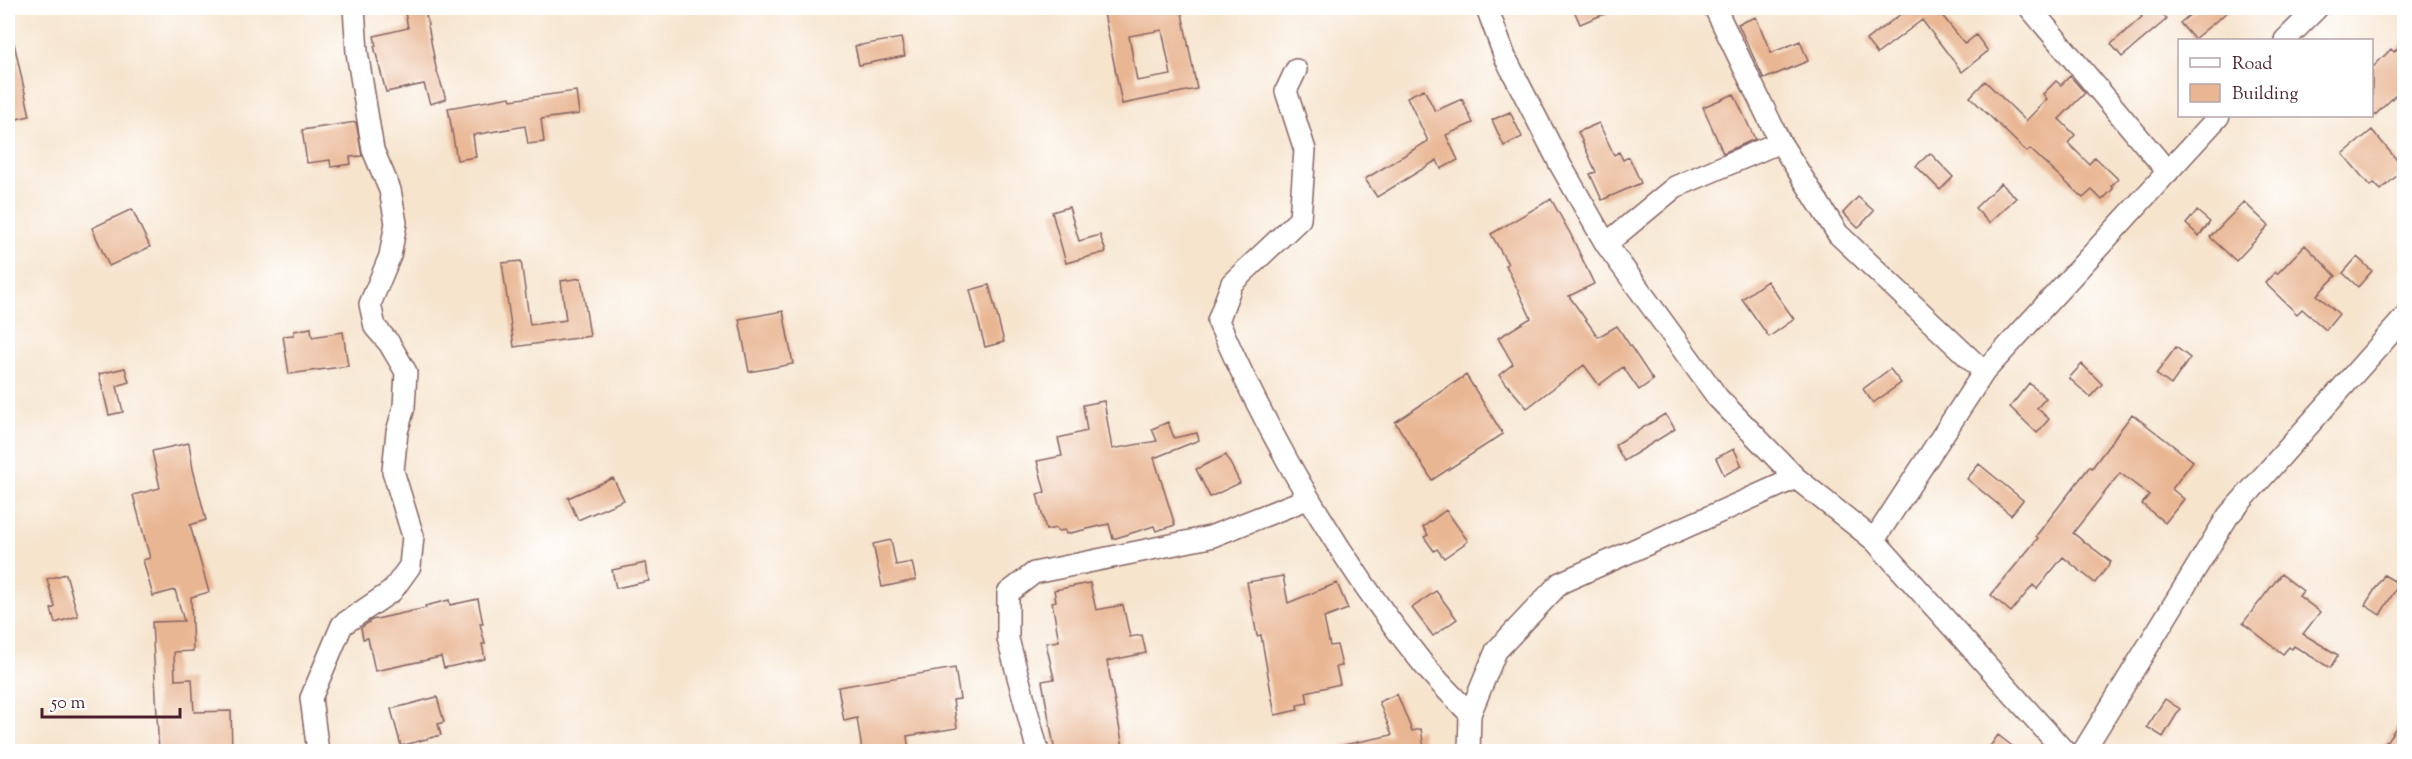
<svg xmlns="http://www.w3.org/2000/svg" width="2412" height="759" viewBox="0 0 2412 759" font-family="'Sorts Mill Goudy',serif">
	<rect width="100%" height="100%" fill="#fff"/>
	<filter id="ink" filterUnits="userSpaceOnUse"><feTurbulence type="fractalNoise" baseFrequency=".0167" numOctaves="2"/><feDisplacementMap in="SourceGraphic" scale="12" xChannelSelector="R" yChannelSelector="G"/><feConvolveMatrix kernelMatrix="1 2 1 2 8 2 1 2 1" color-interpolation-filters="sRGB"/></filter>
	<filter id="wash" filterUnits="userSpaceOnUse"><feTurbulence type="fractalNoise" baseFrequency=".008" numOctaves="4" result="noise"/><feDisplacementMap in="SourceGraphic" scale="24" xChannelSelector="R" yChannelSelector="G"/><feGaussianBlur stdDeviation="1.35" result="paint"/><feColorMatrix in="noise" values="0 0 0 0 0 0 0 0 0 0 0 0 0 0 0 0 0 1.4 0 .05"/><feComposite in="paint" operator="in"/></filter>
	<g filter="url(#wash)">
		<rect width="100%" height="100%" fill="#f6e4cd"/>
		<g id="blocks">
			<path fill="#e9b693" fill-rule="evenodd" d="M 1103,8 L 1181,8 L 1197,89 L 1122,104 ZM 1162,30 L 1171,75 L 1137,81 L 1129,36 Z
				M 1573,8 L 1619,8 L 1580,24 Z
				M 1909,8 L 1939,8 L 1937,9 L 1965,44 L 1976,35 L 1988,51 L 1962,72 L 1922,20 L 1877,54 L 1866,40 Z
				M 2134,8 L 2157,8 L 2167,19 L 2122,57 L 2111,44 L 2142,17 Z
				M 2198,8 L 2232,8 L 2194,39 L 2180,23 Z
				M 425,9 L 436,68 L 446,99 L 430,104 L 424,84 L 386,92 L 374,46 L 376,46 L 374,36 L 408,28 L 405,13 Z
				M 1756,17 L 1771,53 L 1800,41 L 1808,61 L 1764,79 L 1738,24 Z
				M 901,38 L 905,56 L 859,65 L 855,46 Z
				M 2404,41 L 2404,87 L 2372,118 L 2372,68 L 2391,49 L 2394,52 Z
				M 14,43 L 30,116 L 8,121 L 8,44 Z
				M 2070,76 L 2085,93 L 2059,119 L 2075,135 L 2068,143 L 2089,164 L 2095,157 L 2118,179 L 2111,186 L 2113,189 L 2102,200 L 2092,190 L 2083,198 L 2030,149 L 2027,152 L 1970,97 L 1985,81 L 2026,121 L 2047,99 L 2043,94 L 2056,81 L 2061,85 Z
				M 1424,89 L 1435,111 L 1462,99 L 1473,123 L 1446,135 L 1458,160 L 1441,169 L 1437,160 L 1377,197 L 1365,179 L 1428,141 L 1407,97 Z
				M 576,91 L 579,114 L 541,119 L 544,142 L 528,144 L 525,126 L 473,135 L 476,157 L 457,160 L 448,108 L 510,97 L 511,100 Z
				M 1734,94 L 1755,139 L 1723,153 L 1703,107 Z
				M 1510,112 L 1522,137 L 1504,146 L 1492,120 Z
				M 356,122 L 362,156 L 350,157 L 351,164 L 331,167 L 330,160 L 307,163 L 302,130 Z
				M 1599,123 L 1614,155 L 1619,152 L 1623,160 L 1629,157 L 1641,183 L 1602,200 L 1590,174 L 1596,172 L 1578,132 Z
				M 2372,130 L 2401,165 L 2397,168 L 2401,172 L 2381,190 L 2374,183 L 2370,186 L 2343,154 Z
				M 1930,153 L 1953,177 L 1940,190 L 1916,166 Z
				M 2001,183 L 2016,198 L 1989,223 L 1975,208 Z
				M 1858,197 L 1874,211 L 1858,228 L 1843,213 Z
				M 1551,199 L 1571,235 L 1594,284 L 1569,296 L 1598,337 L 1617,326 L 1653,380 L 1639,390 L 1623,367 L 1599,385 L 1584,365 L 1527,408 L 1499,375 L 1513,364 L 1498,338 L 1531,318 L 1506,265 L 1508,264 L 1491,234 Z
				M 2244,202 L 2269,226 L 2236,261 L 2210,237 Z
				M 1069,207 L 1079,241 L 1100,235 L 1106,252 L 1066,263 L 1052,212 Z
				M 132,209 L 150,247 L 109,266 L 92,228 Z
				M 2197,211 L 2210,222 L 2199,236 L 2186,224 Z
				M 2305,245 L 2336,276 L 2317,295 L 2339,314 L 2326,330 L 2302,309 L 2297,314 L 2265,283 L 2275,272 L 2277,274 Z
				M 2357,257 L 2372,271 L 2358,287 L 2343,273 Z
				M 521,261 L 530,325 L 566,320 L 561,281 L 581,278 L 590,336 L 514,347 L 502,263 Z
				M 1767,281 L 1794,319 L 1769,337 L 1742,299 Z
				M 989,285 L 1004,342 L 985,347 L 970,290 Z
				M 783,311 L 793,364 L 749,372 L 739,319 Z
				M 311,328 L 312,337 L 343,332 L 348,366 L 289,374 L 283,336 L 294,335 L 294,331 Z
				M 2176,347 L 2190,358 L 2171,385 L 2156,374 Z
				M 2082,364 L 2102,384 L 2090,397 L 2069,378 Z
				M 125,368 L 129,382 L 117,386 L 123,412 L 109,415 L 99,374 Z
				M 1890,369 L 1901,383 L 1873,403 L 1863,389 Z
				M 1466,375 L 1503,434 L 1432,480 L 1395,422 Z
				M 2029,383 L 2046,398 L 2037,408 L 2049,419 L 2037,433 L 2010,407 Z
				M 1104,401 L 1112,449 L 1157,441 L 1152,429 L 1168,422 L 1174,438 L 1197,433 L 1199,440 L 1154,458 L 1175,525 L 1156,531 L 1154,526 L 1113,539 L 1109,524 L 1066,534 L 1065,530 L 1057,531 L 1056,528 L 1046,530 L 1037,494 L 1045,492 L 1037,461 L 1062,456 L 1058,438 L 1087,431 L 1083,405 Z
				M 1665,414 L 1675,429 L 1624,461 L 1615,445 Z
				M 2132,414 L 2193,461 L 2172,489 L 2184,499 L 2165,523 L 2142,504 L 2149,495 L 2120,473 L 2073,533 L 2111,562 L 2095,583 L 2063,557 L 2037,589 L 2033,585 L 2011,612 L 1991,595 L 2038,538 L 2036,536 L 2090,466 L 2092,468 Z
				M 189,443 L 193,469 L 206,520 L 190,525 L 209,592 L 191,597 L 193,651 L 174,652 L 175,680 L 192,679 L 194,712 L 231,711 L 232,750 L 159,752 L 152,622 L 184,621 L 175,590 L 153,596 L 143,560 L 150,558 L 133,495 L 160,488 L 152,451 Z
				M 1734,449 L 1742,466 L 1724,475 L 1716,458 Z
				M 1226,455 L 1240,483 L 1210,497 L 1196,469 Z
				M 1979,464 L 2023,500 L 2011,515 L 1967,479 Z
				M 613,478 L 624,500 L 578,520 L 568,498 Z
				M 1446,510 L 1468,541 L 1444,558 L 1437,549 L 1434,551 L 1424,537 L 1428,535 L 1423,527 Z
				M 891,540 L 896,565 L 912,562 L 916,580 L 882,587 L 873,544 Z
				M 646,563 L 649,581 L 616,588 L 612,570 Z
				M 66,574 L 78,616 L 55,623 L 51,609 L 55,607 L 47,579 Z
				M 2281,574 L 2303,591 L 2299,596 L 2320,612 L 2303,634 L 2338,655 L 2330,668 L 2294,646 L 2292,649 L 2289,647 L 2283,654 L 2243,623 Z
				M 2384,575 L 2399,584 L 2380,615 L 2365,605 Z
				M 1283,576 L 1288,603 L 1337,583 L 1348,609 L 1324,618 L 1330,646 L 1337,645 L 1342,666 L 1336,667 L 1340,684 L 1306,692 L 1308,703 L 1297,705 L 1298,710 L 1275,715 L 1261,635 L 1257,636 L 1247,582 Z
				M 1090,583 L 1096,610 L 1123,605 L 1130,637 L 1142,635 L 1146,653 L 1107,661 L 1124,752 L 1055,752 L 1042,681 L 1054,679 L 1046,643 L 1059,641 L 1052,602 L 1056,601 L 1054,590 Z
				M 1436,591 L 1457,619 L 1433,636 L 1412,608 Z
				M 478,599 L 483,624 L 480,624 L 485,644 L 482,644 L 485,659 L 444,668 L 441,657 L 375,671 L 368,638 L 363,639 L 361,628 L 372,620 L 426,608 L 425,606 L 449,600 L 450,605 Z
				M 955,668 L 960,699 L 953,700 L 957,728 L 907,736 L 909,752 L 862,750 L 857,718 L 844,721 L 838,687 Z
				M 1397,694 L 1412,731 L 1421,729 L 1424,748 L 1408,752 L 1343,752 L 1343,745 L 1392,735 L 1379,702 Z
				M 437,697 L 444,722 L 438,724 L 441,735 L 401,746 L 391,709 Z
				M 2165,699 L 2180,709 L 2163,737 L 2147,727 Z
				M 2404,716 L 2404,752 L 2379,752 Z
				M 1998,735 L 2020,752 L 1986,752 Z"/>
		</g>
	</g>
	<g filter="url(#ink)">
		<use href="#blocks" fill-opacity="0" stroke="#866464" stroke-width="1.5"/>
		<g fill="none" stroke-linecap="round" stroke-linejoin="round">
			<defs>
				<path id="street" d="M 1487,8 L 1505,57 L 1561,166 L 1606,244 L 1718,398 L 1796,478 L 1874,540 L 2065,752
					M 1715,8 L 1780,142 L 1838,234 L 1984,372
					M 2030,8 L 2168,172
					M 2285,40 L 2317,8
					M 1296,70 L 1286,91 L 1305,150 L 1300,219 L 1232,283 L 1218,321 C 1272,443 1337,556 1420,660 C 1435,679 1453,696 1470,714
					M 1606,244 L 1675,187 L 1780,142
					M 1874,540 L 1984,372 L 2219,116
					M 318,752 L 311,698 L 342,625 L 392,591 L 410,566 L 413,536 L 393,471 L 397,432 L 404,407 L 406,372 L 389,343 L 375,327 L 370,304 L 390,256 L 396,223 L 390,190 L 373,150 L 357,52 L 354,8
					M 1038,752 L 1008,639 L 1008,593 L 1034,573 L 1210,537 L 1307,499
					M 1469,752 L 1470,714 L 1496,651 L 1560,583 L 1796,478
					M 2083,752 L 2228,516 L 2404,318"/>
			</defs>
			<use href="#street" stroke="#866464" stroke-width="24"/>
			<use href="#street" stroke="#fff" stroke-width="21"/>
		</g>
	</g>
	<rect width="2412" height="759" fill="none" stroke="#fff" stroke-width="30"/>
	<rect x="2178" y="39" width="195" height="78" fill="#ffffff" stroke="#b7a5aa" stroke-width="1.5"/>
	<rect x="2190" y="58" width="30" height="9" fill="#ffffff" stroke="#b7a5aa" stroke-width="1.5"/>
	<text x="2232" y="69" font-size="18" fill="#4a1f2b">Road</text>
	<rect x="2190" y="84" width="30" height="18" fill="#e9b693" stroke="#b7a5aa" stroke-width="1.5"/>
	<text x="2232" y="99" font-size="18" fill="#4a1f2b">Building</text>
	<path d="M42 708v9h138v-9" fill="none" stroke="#4a1f2b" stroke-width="3"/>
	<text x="51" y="708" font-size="18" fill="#4a1f2b" stroke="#ffffff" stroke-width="4.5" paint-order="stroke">50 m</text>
</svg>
